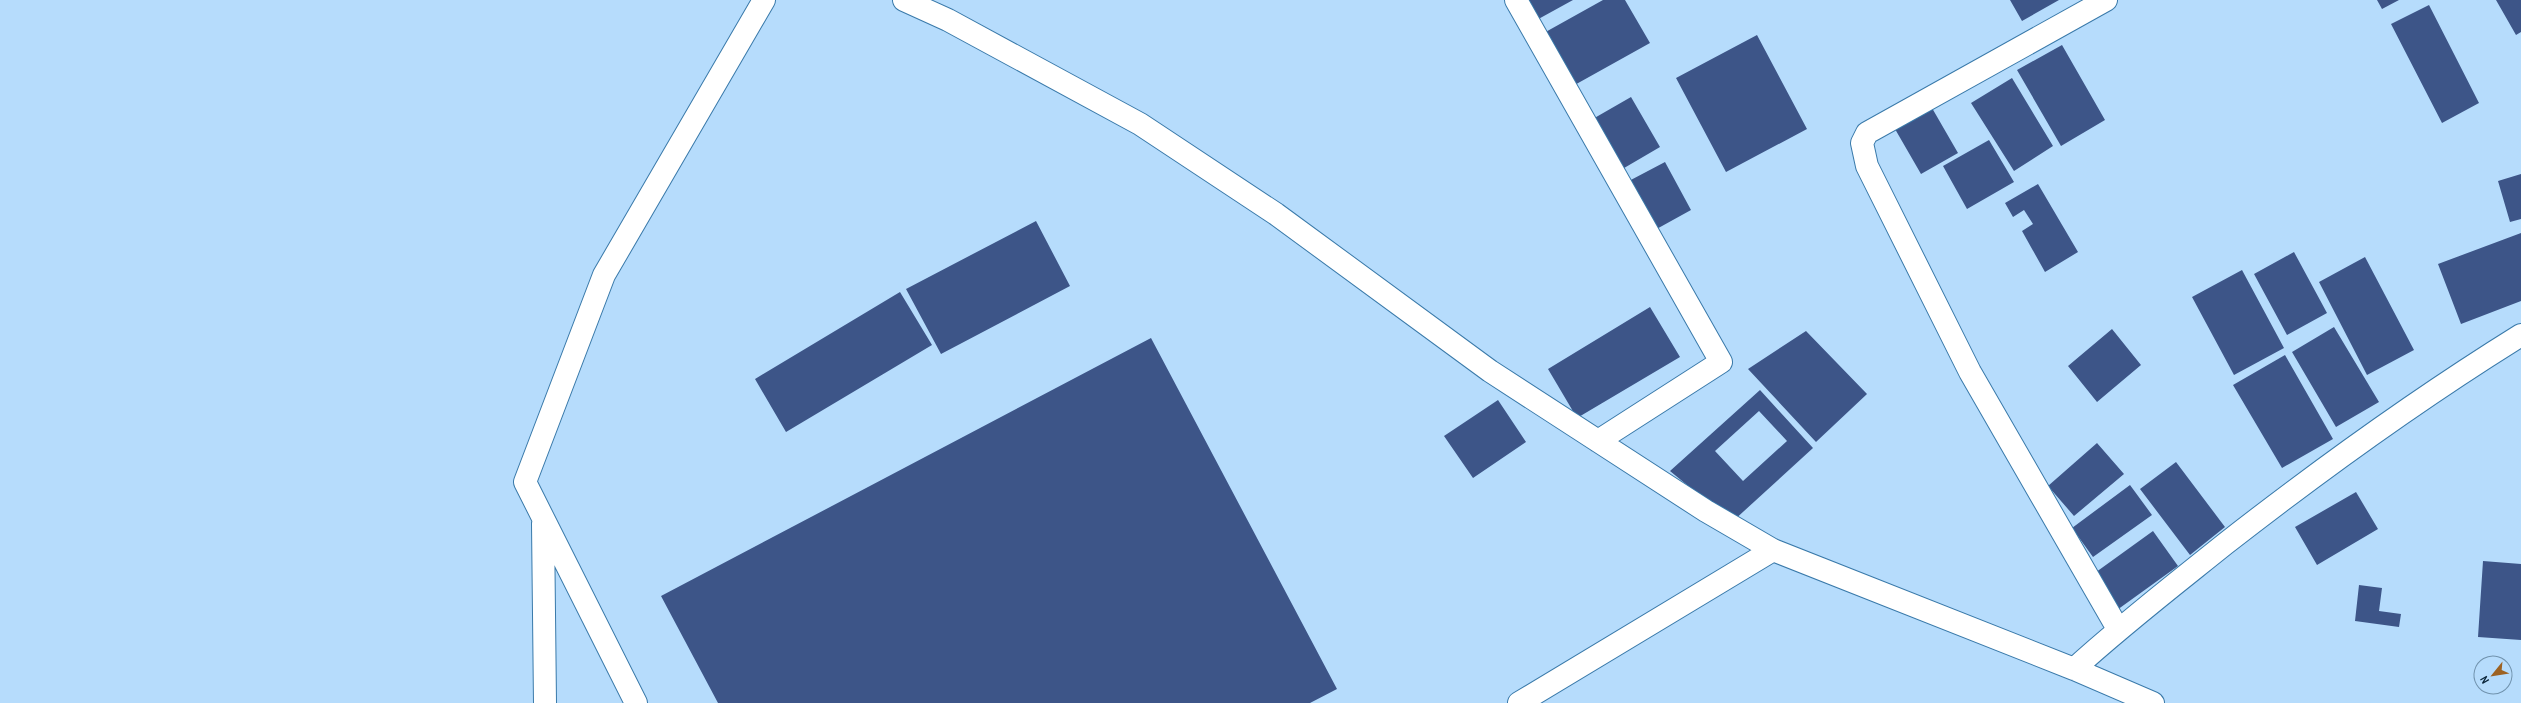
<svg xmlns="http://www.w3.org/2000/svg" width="2521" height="703" viewBox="0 0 2521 703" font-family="'Archivo Narrow',sans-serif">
	<rect width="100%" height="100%" fill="#b6dcfc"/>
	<path fill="#3d5588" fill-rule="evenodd" d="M 1521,0 L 1573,0 L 1533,22 Z
		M 1603,0 L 1625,0 L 1650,43 L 1571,87 L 1542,34 Z
		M 2010,0 L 2059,0 L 2022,21 Z
		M 2377,0 L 2399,0 L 2382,9 Z
		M 2496,0 L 2521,0 L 2521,32 L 2516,35 Z
		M 2429,5 L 2479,103 L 2442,123 L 2391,24 Z
		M 1757,35 L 1807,129 L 1726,172 L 1676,78 Z
		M 2062,45 L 2105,120 L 2061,146 L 2017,70 Z
		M 2012,78 L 2053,146 L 2014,171 L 1971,103 Z
		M 1631,97 L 1660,147 L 1619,171 L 1591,120 Z
		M 1932,108 L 1958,153 L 1921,174 L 1895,129 Z
		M 1989,140 L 2014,182 L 1967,209 L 1943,166 Z
		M 1665,162 L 1691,210 L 1653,231 L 1627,182 Z
		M 2521,174 L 2521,219 L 2510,222 L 2498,181 Z
		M 2038,184 L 2078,252 L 2045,272 L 2022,231 L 2033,224 L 2024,210 L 2013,217 L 2005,203 Z
		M 1036,221 L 1070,286 L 941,354 L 906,289 Z
		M 2521,233 L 2521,301 L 2461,324 L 2438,264 Z
		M 2294,252 L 2327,313 L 2287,335 L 2254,274 Z
		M 2365,257 L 2414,350 L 2367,375 L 2319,282 Z
		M 2242,270 L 2284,348 L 2234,375 L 2192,297 Z
		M 900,292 L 932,345 L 786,432 L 755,379 Z
		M 1650,307 L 1680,357 L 1577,418 L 1548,369 Z
		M 2334,327 L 2379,402 L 2336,427 L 2292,352 Z
		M 2112,329 L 2141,365 L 2097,402 L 2068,366 Z
		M 1806,331 L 1867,394 L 1816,442 L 1748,369 Z
		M 1151,338 L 1337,689 L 1310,703 L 718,703 L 661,596 Z
		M 2285,355 L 2333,439 L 2282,468 L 2233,385 Z
		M 1760,390 L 1813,448 L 1732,522 L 1670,471 ZM 1759,411 L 1787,441 L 1743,481 L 1715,451 Z
		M 1498,400 L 1526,442 L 1473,478 L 1444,436 Z
		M 2097,443 L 2124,474 L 2074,516 L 2048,486 Z
		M 2176,462 L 2225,527 L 2190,555 L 2140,489 Z
		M 2130,485 L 2152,515 L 2093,557 L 2072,528 Z
		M 2356,492 L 2378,529 L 2317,565 L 2295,527 Z
		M 2153,531 L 2178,566 L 2117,610 L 2092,575 Z
		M 2483,561 L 2521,564 L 2521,640 L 2478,637 Z
		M 2359,585 L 2382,588 L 2379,611 L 2401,614 L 2399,627 L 2355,621 Z"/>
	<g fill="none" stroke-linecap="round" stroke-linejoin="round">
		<defs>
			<path id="street" d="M 904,0 L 948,20 L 1140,124 L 1276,214 L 1490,371 L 1706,511 L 1773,550 L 2074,669 L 2153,703
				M 1516,0 L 1721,362 L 1598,441
				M 2106,0 L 1867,133 L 1862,143 L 1867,166 L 1970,372 L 2118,629
				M 543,524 L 545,703
				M 2074,669 C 2122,625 2174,585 2225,544 C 2321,469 2418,399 2521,335
				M 636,703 L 525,482 L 604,275 L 764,0
				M 1519,703 L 1773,550"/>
		</defs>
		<use href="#street" stroke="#3a7aaa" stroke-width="24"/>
		<use href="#street" stroke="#fff" stroke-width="22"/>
	</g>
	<g transform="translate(2493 675) rotate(240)"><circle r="19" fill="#b6dcfc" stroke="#7193ae"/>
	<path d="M0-3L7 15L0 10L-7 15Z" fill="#9d6222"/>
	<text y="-6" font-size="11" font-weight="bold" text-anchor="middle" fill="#0a2539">N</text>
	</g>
</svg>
